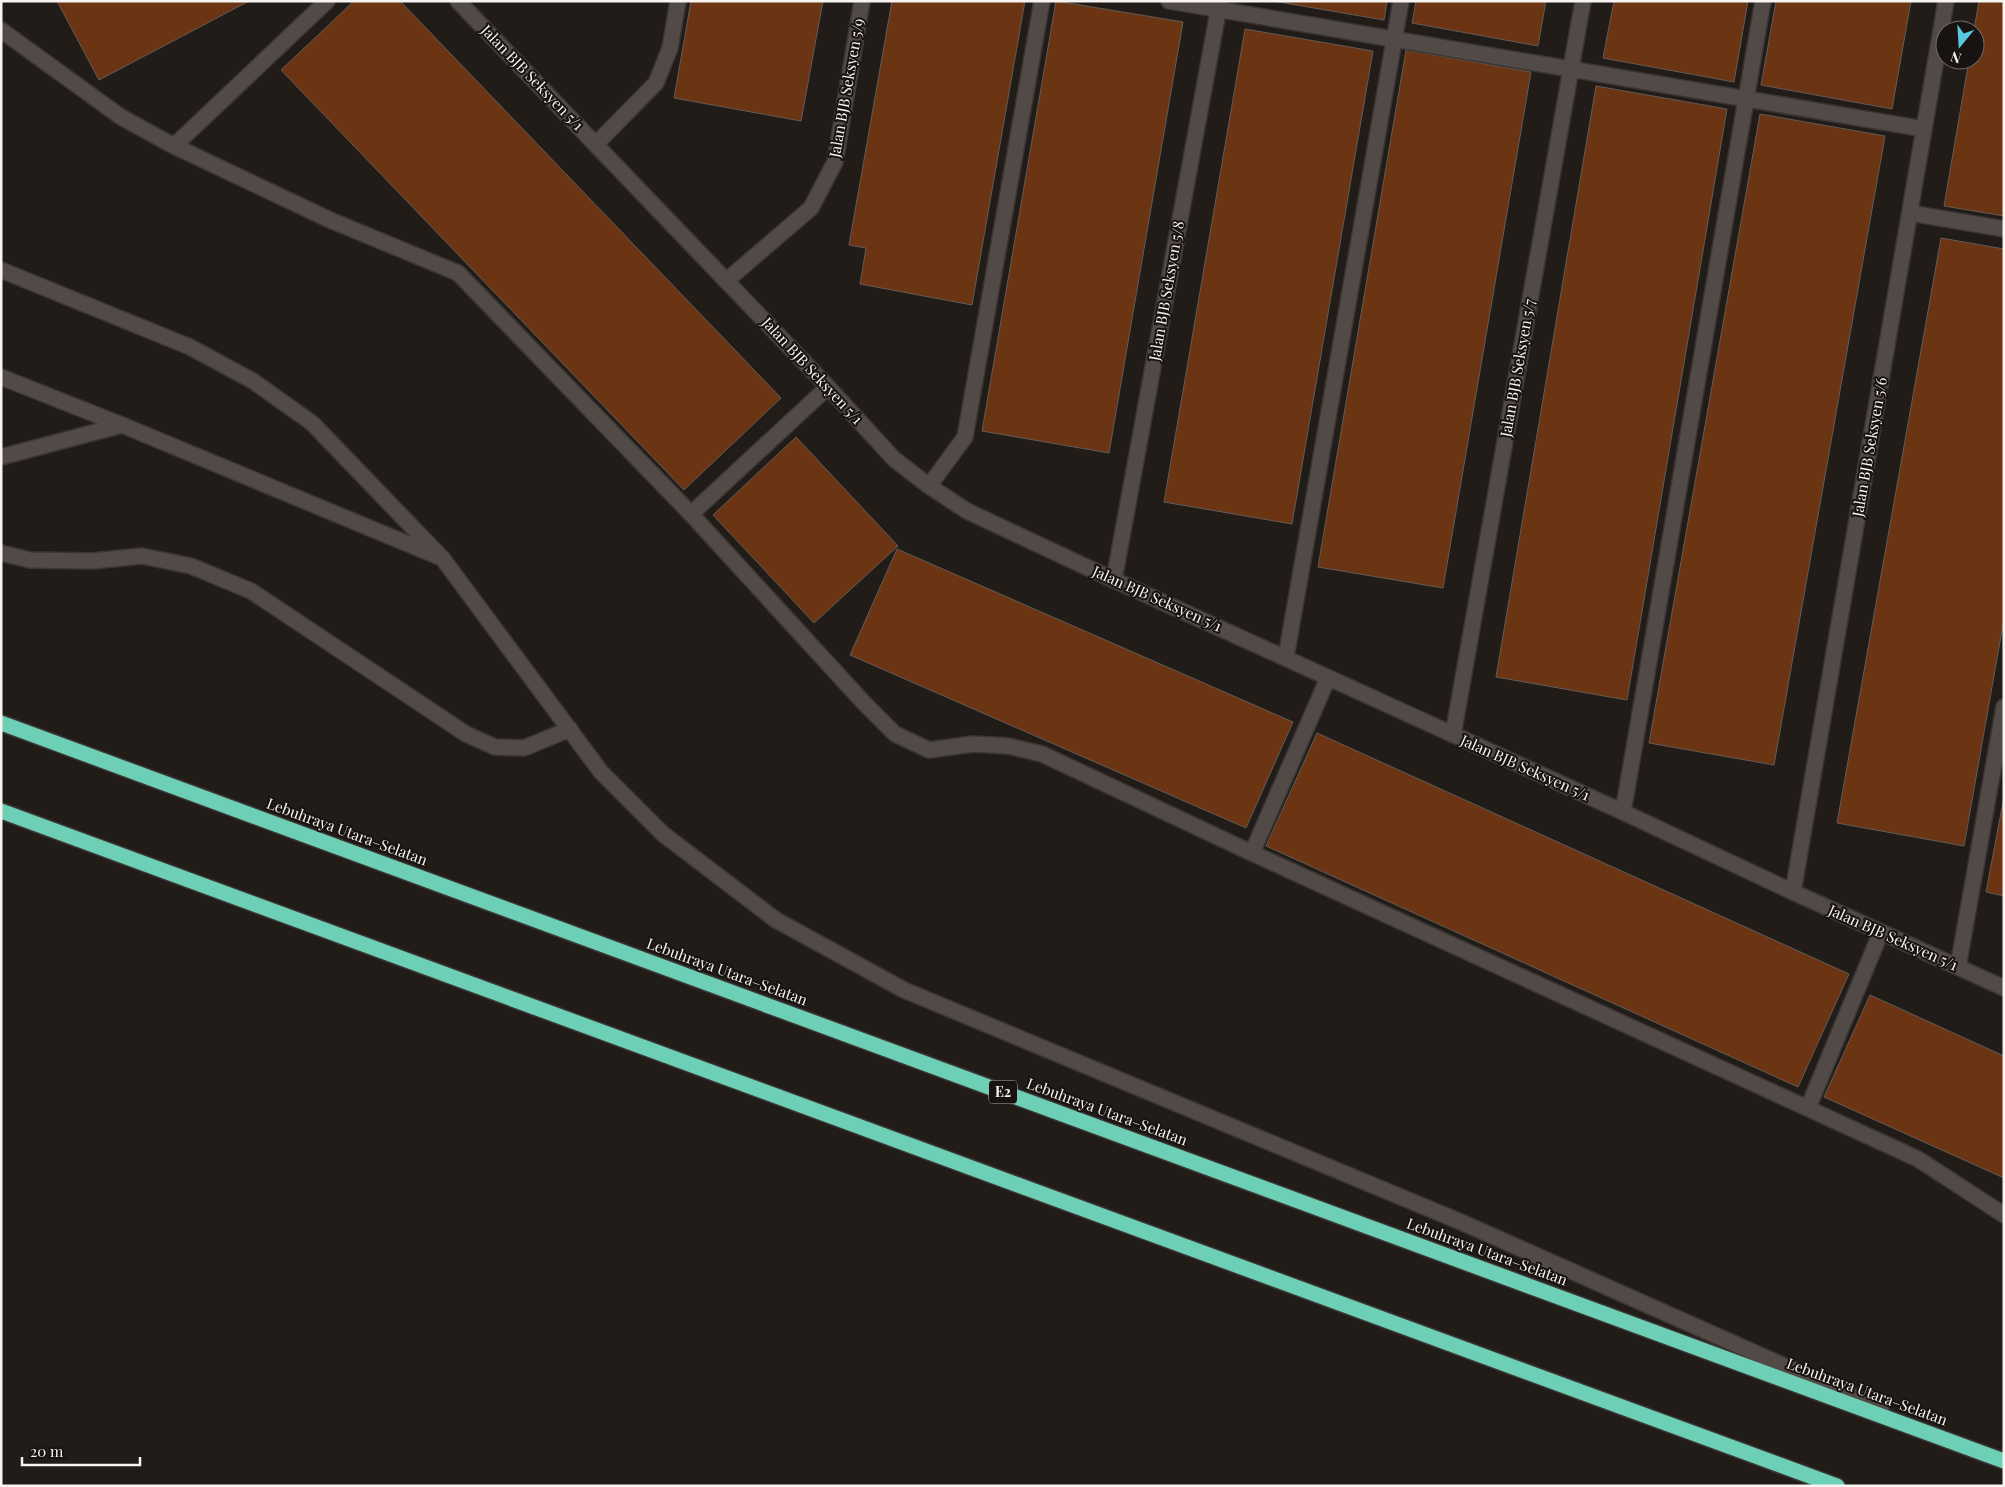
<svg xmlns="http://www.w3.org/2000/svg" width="2005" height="1487" viewBox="0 0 2005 1487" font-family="'Playfair Display',serif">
	<rect width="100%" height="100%" fill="#221c19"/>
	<path fill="#6b3412" stroke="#635c58" d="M 57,1 L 249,1 L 99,80 Z
		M 354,1 L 400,1 L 781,398 L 684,490 L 281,70 Z
		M 691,1 L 823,1 L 801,121 L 674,98 Z
		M 892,1 L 1025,1 L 972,305 L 860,284 L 866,248 L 849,245 Z
		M 1056,1 L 1183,22 L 1109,453 L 982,431 Z
		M 1273,1 L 1387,1 L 1384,20 Z
		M 1416,1 L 1546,1 L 1538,46 L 1412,23 Z
		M 1614,1 L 1748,1 L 1734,82 L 1603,58 Z
		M 1776,1 L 1911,1 L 1892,109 L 1761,85 Z
		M 1979,1 L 2004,1 L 2004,216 L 1944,206 L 1969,60 L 1975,60 L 1974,30 Z
		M 1245,29 L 1373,51 L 1292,524 L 1164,502 Z
		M 1406,50 L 1531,72 L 1443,588 L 1318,567 Z
		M 1596,86 L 1727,109 L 1627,700 L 1496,677 Z
		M 1760,114 L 1885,136 L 1774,765 L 1649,743 Z
		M 1941,238 L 2004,249 L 2004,619 L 1964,846 L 1837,823 Z
		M 796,437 L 898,546 L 814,623 L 713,515 Z
		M 897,549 L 1293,722 L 1246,828 L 850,655 Z
		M 1317,733 L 1849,974 L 1798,1087 L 1266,846 Z
		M 2004,797 L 2004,896 L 1986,892 Z
		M 1870,995 L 2004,1056 L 2004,1178 L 1824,1097 Z"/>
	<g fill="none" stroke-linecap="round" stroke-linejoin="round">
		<defs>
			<path id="minor" d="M 458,1 L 828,387 L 894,459 L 929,486 L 967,511 L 1114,580 L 1623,812 L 1793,892 L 2004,988
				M 1169,1 L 1924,129
				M 1,30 L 121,117 L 174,146 L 330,220 L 458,273 L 691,514 L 864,703 L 895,734 L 929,750 L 973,744 L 1008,746 L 1042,754 L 1252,853 L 1918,1159 L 2004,1215
				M 596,144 L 656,83 L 670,48 L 678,1
				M 174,146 L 327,1
				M 1910,213 L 2004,229
				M 1,270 L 190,347 L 253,381 L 312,423 L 443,559 L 601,772 L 663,834 L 776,920 L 904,990 L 1461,1222 L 1881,1409
				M 726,281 L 811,208 L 835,162 L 862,1
				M 1,377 L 122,425 L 437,556
				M 1,457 L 122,425
				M 929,486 L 965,437 L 1042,1
				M 691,514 L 828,387
				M 1,553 L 30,560 L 92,561 L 142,556 L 191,566 L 251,591 L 466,734 L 495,747 L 524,748 L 570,729
				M 1114,580 L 1220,1
				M 1286,657 L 1401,1
				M 1453,735 L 1583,1
				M 1623,812 L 1763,1
				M 1252,853 L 1328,678
				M 1793,892 L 1946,1
				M 1958,967 L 2004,707
				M 1808,1108 L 1881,932"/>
			<path id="highway" d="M 1,723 L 2004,1461
				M 1,811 L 1837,1486"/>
		</defs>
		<use href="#minor" stroke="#3a3634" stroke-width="18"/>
		<use href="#highway" stroke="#3a3634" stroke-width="18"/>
		<use href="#minor" stroke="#514a46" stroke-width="15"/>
		<use href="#highway" stroke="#6dcfb6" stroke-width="15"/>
	</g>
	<g text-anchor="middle" stroke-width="4" stroke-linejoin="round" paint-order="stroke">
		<rect fill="#181310" stroke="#b5b0ae" stroke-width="1" x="989" y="1080.5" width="28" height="23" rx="4"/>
		<g font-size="14" font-weight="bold" fill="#f8f4f1">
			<text x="1003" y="1097">E2</text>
		</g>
		<g font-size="15" fill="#f8f4f1" stroke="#181310">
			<text transform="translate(532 78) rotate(46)" y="5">Jalan BJB Seksyen 5/1</text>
			<text transform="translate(847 88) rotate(-80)" y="5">Jalan BJB Seksyen 5/9</text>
			<text transform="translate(1167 291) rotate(-80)" y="5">Jalan BJB Seksyen 5/8</text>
			<text transform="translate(1518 368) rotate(-80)" y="5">Jalan BJB Seksyen 5/7</text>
			<text transform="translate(812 371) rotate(47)" y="5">Jalan BJB Seksyen 5/1</text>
			<text transform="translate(1870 447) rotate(-80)" y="5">Jalan BJB Seksyen 5/6</text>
			<text transform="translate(1157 599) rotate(24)" y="5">Jalan BJB Seksyen 5/1</text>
			<text transform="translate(1525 768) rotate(24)" y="5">Jalan BJB Seksyen 5/1</text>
			<text transform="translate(347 832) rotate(20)" y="5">Lebuhraya Utara–Selatan</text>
			<text transform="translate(1893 938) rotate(24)" y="5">Jalan BJB Seksyen 5/1</text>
			<text transform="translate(727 972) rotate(20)" y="5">Lebuhraya Utara–Selatan</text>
			<text transform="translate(1107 1112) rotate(20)" y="5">Lebuhraya Utara–Selatan</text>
			<text transform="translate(1487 1252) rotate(20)" y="5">Lebuhraya Utara–Selatan</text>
			<text transform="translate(1867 1392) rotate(20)" y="5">Lebuhraya Utara–Selatan</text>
		</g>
	</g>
	<rect width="2005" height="1487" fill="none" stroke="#f8f4f1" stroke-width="5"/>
	<g transform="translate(1960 45) rotate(198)"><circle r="24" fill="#181310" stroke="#726d6a"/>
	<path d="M0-4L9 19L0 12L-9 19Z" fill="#58c9e3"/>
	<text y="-8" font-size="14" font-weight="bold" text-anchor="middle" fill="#f8f4f1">N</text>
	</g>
	<path d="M22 1457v8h118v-8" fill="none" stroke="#f8f4f1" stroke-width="2.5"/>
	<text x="30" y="1457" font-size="15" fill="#f8f4f1" stroke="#181310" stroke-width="4" paint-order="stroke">20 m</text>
</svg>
